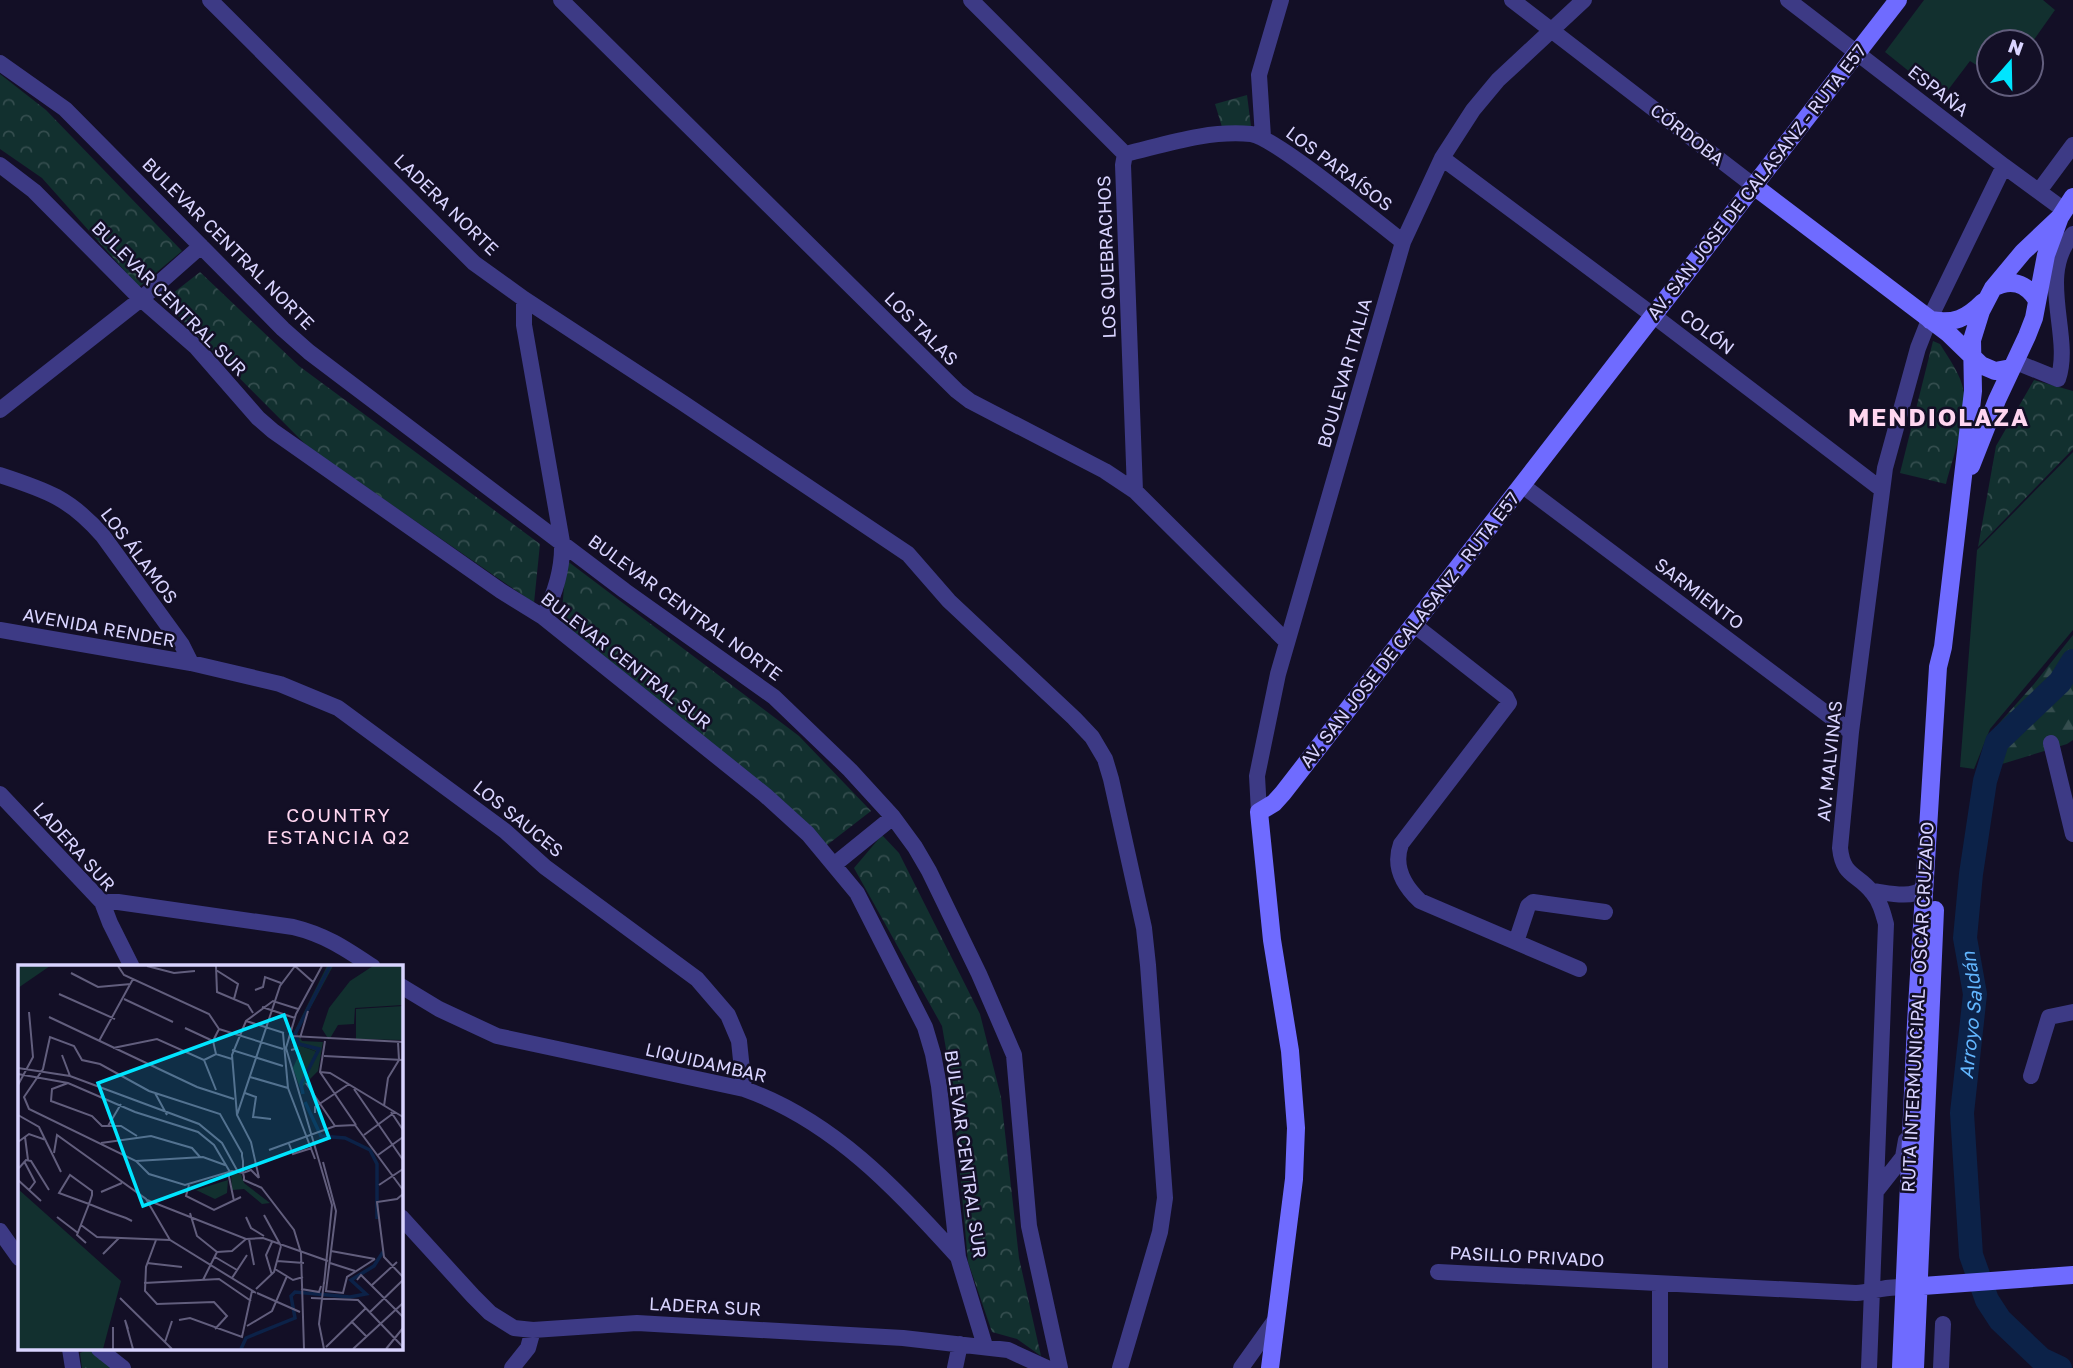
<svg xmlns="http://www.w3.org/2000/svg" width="2073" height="1368" viewBox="0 0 2073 1368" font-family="'Golos Text',sans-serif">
	<defs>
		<pattern id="forest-firs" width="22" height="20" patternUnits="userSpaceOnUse" patternTransform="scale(1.75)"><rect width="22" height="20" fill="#12302f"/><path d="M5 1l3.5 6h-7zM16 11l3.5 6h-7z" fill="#344d4e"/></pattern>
		<pattern id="park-crowns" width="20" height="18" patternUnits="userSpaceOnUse" patternTransform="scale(1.75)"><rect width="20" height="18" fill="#12302f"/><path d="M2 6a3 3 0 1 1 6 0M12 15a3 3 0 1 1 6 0" fill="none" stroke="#344d4e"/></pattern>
	</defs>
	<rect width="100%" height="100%" fill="#130f26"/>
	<path fill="url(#forest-firs)" d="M 2073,635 L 2073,740 L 2067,744 L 1976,772 L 1993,730 L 2034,684 Z
		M 89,1349 L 113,1368 L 82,1368 L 80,1353 Z"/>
	<path fill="url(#park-crowns)" d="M 0,74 L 46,110 L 182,251 L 139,287 L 42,178 L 0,149 Z
		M 1247,95 L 1251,126 L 1222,127 L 1215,104 Z
		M 200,272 L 299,366 L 540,544 L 534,603 L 308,447 L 163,301 Z
		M 1933,341 L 1940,344 C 1949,359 1962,376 1964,393 C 1968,416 1952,460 1946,484 L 1900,473 Z
		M 2034,380 L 2073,391 L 2073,449 L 1978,547 L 1996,446 Z
		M 566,560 L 799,736 L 871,811 L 827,845 L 561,625 Z
		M 882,835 L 899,853 L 980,1014 L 1001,1097 L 1019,1258 L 1041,1356 L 1017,1339 L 992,1332 L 968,1262 L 952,1084 L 942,1026 L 854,868 Z"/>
	<path fill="#12302f" d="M 1924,0 L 2043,0 L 2055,10 L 2031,44 L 1989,42 L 1989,73 L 1970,61 L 1942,98 L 1885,52 Z
		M 2073,452 L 2073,630 L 1990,729 L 1974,769 L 1960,767 L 1977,550 Z"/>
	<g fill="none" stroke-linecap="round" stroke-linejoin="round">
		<path stroke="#0c2248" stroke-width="24" id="s1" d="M 2060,1368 L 2041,1359 L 2000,1320 L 1987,1300 L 1971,1255 L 1962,1113 L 1975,994 L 1965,938 L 1971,874 L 1985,781 L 1997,742 L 2060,682 L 2073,661"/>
		<path stroke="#3d3a85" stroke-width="16" d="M 210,0 L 474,263 L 524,299 L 683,403 L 908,554 L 949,601 L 1074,718 L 1092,737 L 1105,759 L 1111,779 L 1144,928 L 1148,965 L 1165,1198 L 1160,1232 L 1120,1368
			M 561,0 L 957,391 L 970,401 L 1105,471 L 1135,491 L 1286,641
			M 971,0 L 1125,154
			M 1512,0 L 1754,186
			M 1788,0 L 2004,166 L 2064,210
			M 0,63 L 65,109 L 283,329 L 309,352 L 625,591 L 774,697 L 850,770 L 893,817 L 915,847 L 929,871 L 979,974 L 1014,1055 L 1029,1226 L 1060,1368
			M 1263,137 L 1259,75 L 1281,0
			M 1125,154 L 1123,165 L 1135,491
			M 1125,154 C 1167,144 1207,130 1251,134 C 1275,137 1377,222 1403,242
			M 1442,158 L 1654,316 L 1881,489
			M 0,165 L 34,191 L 141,299 L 196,347 L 258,418 L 273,431 L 501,591 L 543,617 L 765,795 L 808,834 L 857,893 L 925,1027 L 933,1054 L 939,1086 L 958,1257 L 985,1346
			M 2039,191 L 2073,145
			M 524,299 L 524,325 L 562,542 C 563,569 555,594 543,617
			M 2016,362 L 2058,379 C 2073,335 2036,276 2073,234
			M 0,410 L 141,299 L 201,246
			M 0,475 C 46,490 70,498 103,536 L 182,645 L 191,663
			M 1523,486 L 1851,732
			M 1413,624 L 1506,697 L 1509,703 L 1401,844 C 1393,866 1403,885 1420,901 L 1579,969
			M 0,630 L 191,663 L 280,684 L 338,708 L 505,831 L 545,867 L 697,979 L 728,1015 L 739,1041 L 744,1089
			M 2051,743 L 2073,834
			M 0,794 L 102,902 L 110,923 L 132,967
			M 1259,812 L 1257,776 L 1278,674 L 1403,242 L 1442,158 L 1473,110 L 1498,80 L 1584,0
			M 835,864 L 893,817
			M 1872,891 C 1889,893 1909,899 1924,889
			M 102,902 L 118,902 L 293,927 C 326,935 346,949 373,967
			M 1516,942 L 1528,906 L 1533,902 L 1605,912
			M 401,986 L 439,1009 L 497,1036 L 744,1089 C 832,1120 897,1189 958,1257
			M 2031,1076 L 2049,1017 L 2073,1012
			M 1877,1190 L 1903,1157 L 1906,1140
			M 401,1217 L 473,1296 L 490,1313 L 514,1328 L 533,1330 L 637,1323 L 903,1338 L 1008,1350 L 1047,1368
			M 0,1231 L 19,1258
			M 1438,1272 L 1856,1293 C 1873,1292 1887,1285 1904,1288
			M 1660,1284 L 1660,1368
			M 70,1349 L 73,1368
			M 99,1349 L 123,1368
			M 512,1368 L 528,1348 L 533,1330
			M 955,1368 L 960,1344
			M 1241,1368 L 1276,1319
			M 1869,1368 L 1886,924 C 1883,913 1880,901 1872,892 C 1857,873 1843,877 1840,848 L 1851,732 L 1885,468 L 1918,348 L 1929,320 L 2004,166
			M 1941,1368 L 1943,1324"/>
		<path stroke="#6f6bff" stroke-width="18" d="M 1754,186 L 1948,333 L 1981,365 L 1995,371 L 2011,368
			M 1993,288 C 2011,278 2026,283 2037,300
			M 1930,320 C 1954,324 1966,319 1983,302
			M 1971,466 L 1997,400 L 2027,336 L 2034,318 L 2046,255 L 2060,217 L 2073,197
			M 1909,1287 L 2073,1275
			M 1270,1368 L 1294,1179 L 1296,1128 L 1290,1051 L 1272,940 L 1259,812 L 1274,803 L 1283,793 L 1898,0
			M 1901,1368 L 1916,1023 L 1938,667 L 1943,647 L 1973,391 L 1972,340 L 1981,311 L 1993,288 L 2023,252 L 2060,217
			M 1915,1368 L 1935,910"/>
	</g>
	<g text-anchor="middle" stroke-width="5" stroke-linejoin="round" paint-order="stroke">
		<g font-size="18" fill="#d9d4ff" stroke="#130f26">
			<text transform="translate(1938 91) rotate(38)" y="6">ESPAÑA</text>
			<text transform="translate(1687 135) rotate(38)" y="6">CÓRDOBA</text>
			<text transform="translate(1339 169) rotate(37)" y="6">LOS PARAÍSOS</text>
			<text transform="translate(1757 182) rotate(-52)" y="6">AV. SAN JOSE DE CALASANZ - RUTA E57</text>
			<text transform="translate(446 205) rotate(44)" y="6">LADERA NORTE</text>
			<text transform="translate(228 244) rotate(45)" y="6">BULEVAR CENTRAL NORTE</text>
			<text transform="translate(1107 257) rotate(-92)" y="6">LOS QUEBRACHOS</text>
			<text transform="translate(169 299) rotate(45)" y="6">BULEVAR CENTRAL SUR</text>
			<text transform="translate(921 329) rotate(45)" y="6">LOS TALAS</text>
			<text transform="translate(1707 332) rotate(37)" y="6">COLÓN</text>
			<text transform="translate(1345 373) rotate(-74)" y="6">BOULEVAR ITALIA</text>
			<text transform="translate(139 556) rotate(53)" y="6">LOS ÁLAMOS</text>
			<text transform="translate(1699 594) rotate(37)" y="6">SARMIENTO</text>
			<text transform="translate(685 608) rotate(36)" y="6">BULEVAR CENTRAL NORTE</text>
			<text transform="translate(99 628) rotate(10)" y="6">AVENIDA RENDER</text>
			<text transform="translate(1410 630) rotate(-52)" y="6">AV. SAN JOSE DE CALASANZ - RUTA E57</text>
			<text transform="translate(626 661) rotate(38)" y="6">BULEVAR CENTRAL SUR</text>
			<text transform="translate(1830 761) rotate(-84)" y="6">AV. MALVINAS</text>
			<text transform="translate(518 819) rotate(39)" y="6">LOS SAUCES</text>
			<text transform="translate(74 847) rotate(48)" y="6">LADERA SUR</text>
			<text transform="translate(1918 1007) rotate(-87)" y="6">RUTA INTERMUNICIPAL - OSCAR CRUZADO</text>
			<text transform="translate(706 1063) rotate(13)" y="6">LIQUIDAMBAR</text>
			<text transform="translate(965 1154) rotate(82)" y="6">BULEVAR CENTRAL SUR</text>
			<text transform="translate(1527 1257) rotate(3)" y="6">PASILLO PRIVADO</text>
			<text transform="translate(705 1307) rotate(3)" y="6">LADERA SUR</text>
		</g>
		<g font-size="19" letter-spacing="2" fill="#ffd6f0" stroke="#130f26">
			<text x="339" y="822">COUNTRY<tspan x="339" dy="22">ESTANCIA Q2</tspan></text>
		</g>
		<g font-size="19" font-style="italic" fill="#62b6ff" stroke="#130f26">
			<text dy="7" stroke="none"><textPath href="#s1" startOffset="390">Arroyo Saldán</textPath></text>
		</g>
		<g font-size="24" font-weight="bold" letter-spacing="2" fill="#ffd6f0" stroke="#130f26">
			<text x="1939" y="426">MENDIOLAZA</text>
		</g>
	</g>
	<g transform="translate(18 965)">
		<rect width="385" height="385" fill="#130f26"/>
		<path d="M 0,224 L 103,316 L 85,384 L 0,384 Z" fill="#12302f"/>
		<path d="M 0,1 L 32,1 L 0,23 ZM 309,1 L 315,1 L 279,68 L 284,76 L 305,77 L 300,106 L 283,123 L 300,87 L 278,79 L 276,67 ZM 355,1 L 385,1 L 385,40 L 337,43 L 336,59 L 320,60 L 311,75 L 304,64 L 311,43 L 332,16 Z" fill="#12302f"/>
		<path d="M 213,208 L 223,209 L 226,218 L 252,238 L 244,239 L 226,224 L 214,225 ZM 210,215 L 209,228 L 197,234 L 178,225 Z" fill="#12302f"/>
		<path d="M 385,41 L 385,75 L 338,74 L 338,44 ZM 278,79 L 299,87 L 282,123 L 275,103 L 282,87 Z" fill="#12302f"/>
		<path fill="none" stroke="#0c2248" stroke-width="3.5" d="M 285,129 L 283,119 L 301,84 L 281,79 L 277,69 L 312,1M 287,137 L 303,171 L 327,173 L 352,185 L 359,199 L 359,254M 223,384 L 228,373 L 277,353 L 273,331 L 277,327 L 332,332 L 348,329 L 333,315 L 356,301 L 365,287"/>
		<path fill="none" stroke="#625e7d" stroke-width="2" d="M 100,1 L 106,10 L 191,49 L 201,64M 129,1 L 156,8 L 177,6M 198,1 L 199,27 L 230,40 L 235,48M 277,1 L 295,17M 304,1 L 278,49 L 268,83 L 314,240 L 306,319M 198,5 L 220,19 L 216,34M 53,8 L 80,22 L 113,19M 237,25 L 245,22 L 247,12 L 263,18M 41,29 L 97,54M 106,34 L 155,57M 244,42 L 277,53M 31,52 L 179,122 L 216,134M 0,53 L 0,98M 228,56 L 266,68M 167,63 L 195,76M 201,64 L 265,84M 265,68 L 270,123 L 297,194M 282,73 L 290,46M 81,76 L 115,14M 307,76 L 302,107 L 338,160M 95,83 L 139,74 L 186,95 L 198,125M 214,85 L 265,101M 273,85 L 277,84 L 274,71 L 385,77M 198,89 L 195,76 L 201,64M 44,90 L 52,111M 306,91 L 385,95M 186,95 L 198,89 L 214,94M 0,103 L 52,111 L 181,159 L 204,178 L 220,207M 302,107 L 312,108 L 385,152M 0,109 L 50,118 L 117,147 L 180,167 L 196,180 L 212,207M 232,112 L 270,123M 50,118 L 34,124 L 33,136 L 74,151 L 84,161 L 103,161 L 119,171M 288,118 L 317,161M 0,120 L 15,92 L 11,47M 336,124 L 385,195M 137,128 L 149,150M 227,128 L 238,132 L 235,152 L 253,154M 366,141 L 370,113 L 381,95 L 380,77M 373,147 L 385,165M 297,148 L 297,142 L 331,119M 0,150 L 21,162 L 43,207M 219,150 L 214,90 L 228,56 L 255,36 L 280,44M 90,161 L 103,139M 346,170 L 377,147M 7,172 L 10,195M 0,177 L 11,169 L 28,175M 83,178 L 133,171 L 174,183 L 182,192M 271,179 L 275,189 L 294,183M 251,185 L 317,161 L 337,160 L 385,225M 36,188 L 39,170 L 128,234 L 152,275M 360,190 L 385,172M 6,196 L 17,217 L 11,225M 118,196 L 185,192 L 207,200M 305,197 L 318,246 L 308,326 L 325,328 L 329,312 L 357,294M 1,203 L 8,195 L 13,196 L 31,225M 210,207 L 216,236M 241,213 L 233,205 L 225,208 L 214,206 L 167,220 L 131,209 L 118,196 L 11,144 L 6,132 L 25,104 L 32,72 L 56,81 L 64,95 L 82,99 L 131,126 L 202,149 L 224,188 L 224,191 L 225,196 L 225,208 L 226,212 L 226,215 L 244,223M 241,213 L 233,177 L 219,150 L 262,21 L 277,1M 0,215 L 23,236M 171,220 L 168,231 L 196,245 L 223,232M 361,220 L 385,204M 243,222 L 276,265 L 283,288 L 286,384M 83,227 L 104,218M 385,229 L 379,234 L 359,237 L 366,292 L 385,312M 129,235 L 228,274 L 245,273 L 310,296M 172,248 L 179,271 L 199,287 L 214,286 L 228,274M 246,250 L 263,281M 39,252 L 60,268M 228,252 L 233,263 L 246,271M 63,260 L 79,272 L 152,275 L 238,328M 231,274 L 236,300M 138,275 L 128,302 L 127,326 L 139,339 L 196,337 L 209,351 L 197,364M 254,277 L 248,290 L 254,310M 68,278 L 59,270 L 71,239 L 74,230 L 74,226 L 52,210 L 41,228 L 71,239 L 91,247 L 108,253 L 114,256M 313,286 L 357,294M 85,289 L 101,273M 197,292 L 219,305M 259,296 L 286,298M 129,298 L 164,302M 312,298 L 337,306M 257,304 L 275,315 L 285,312M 214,313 L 229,290M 185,315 L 199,287M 339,315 L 343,310 L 385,352M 126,318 L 201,314 L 233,336M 354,320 L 379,297M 238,324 L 256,307 L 263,281M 283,324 L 301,327 L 303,321M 239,328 L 282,347M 102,333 L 154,384M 293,333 L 340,335 L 385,382M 352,347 L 385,315M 161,355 L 172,353 L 224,372 L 234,326M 333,356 L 349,372M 229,361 L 254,346 L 269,311M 110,364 L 107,355 L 115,384M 147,377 L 154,356M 308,382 L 348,343M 95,384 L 95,362M 306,384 L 301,359 L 306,317M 335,384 L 385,338M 368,384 L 385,363"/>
		<path fill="#00e5ff" fill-opacity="0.15" stroke="#00e5ff" stroke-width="3.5" d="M 266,50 L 311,173 L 125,241 L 80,118 Z"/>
		<rect width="385" height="385" fill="none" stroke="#d9d4ff" stroke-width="3.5"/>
	</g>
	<g transform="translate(2010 63) rotate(20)"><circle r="33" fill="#130f26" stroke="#625e7d" stroke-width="2"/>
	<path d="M0-5L12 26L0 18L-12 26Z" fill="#00e5ff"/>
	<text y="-10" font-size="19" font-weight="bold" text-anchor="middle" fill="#d9d4ff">N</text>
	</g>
</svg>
